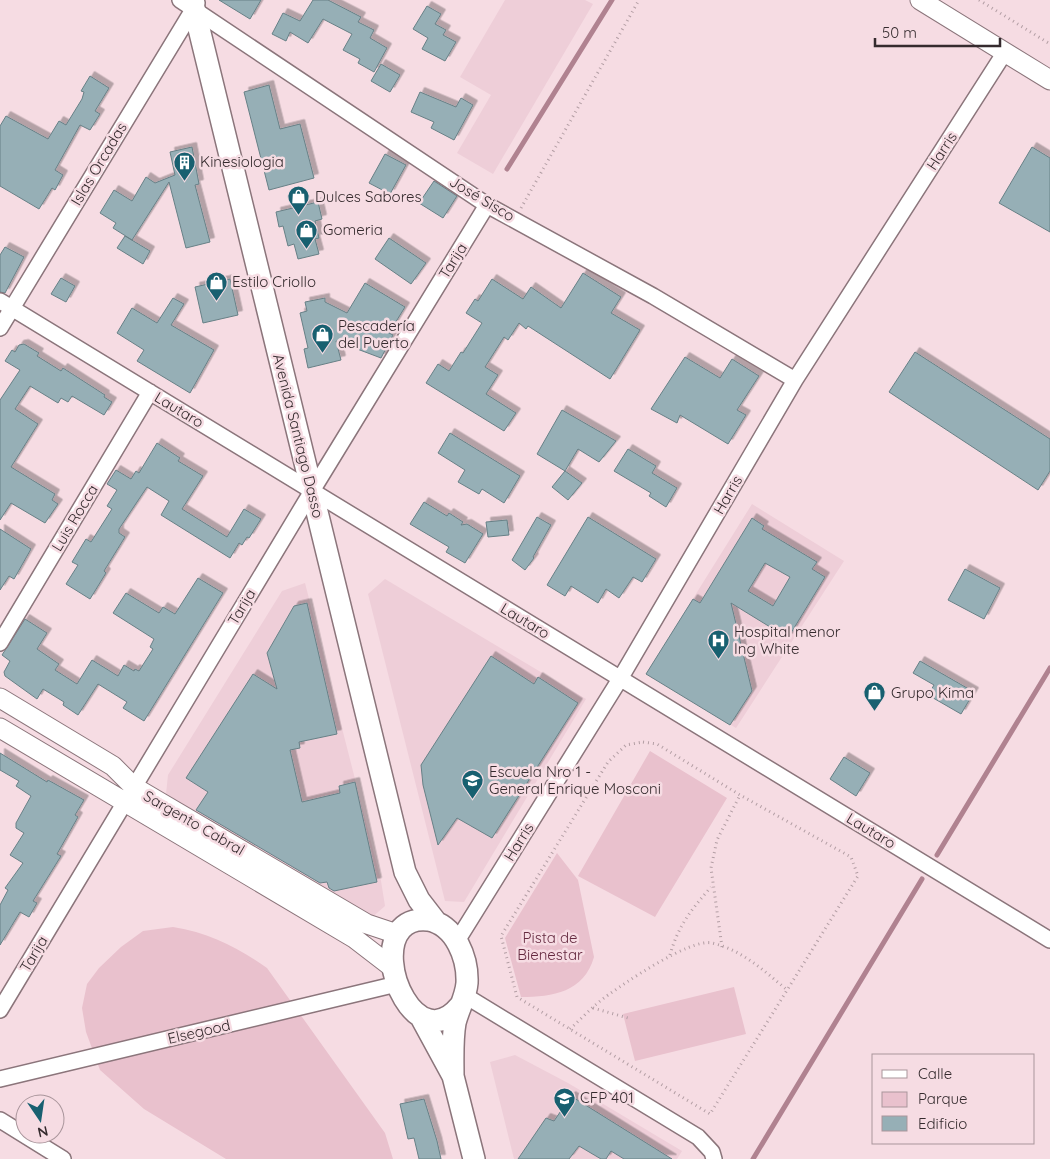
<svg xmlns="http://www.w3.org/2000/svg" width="1050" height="1159" viewBox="0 0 1050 1159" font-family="Quicksand,sans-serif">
	<defs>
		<filter id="shadow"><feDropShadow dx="4.5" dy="-4.5" stdDeviation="0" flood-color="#0004"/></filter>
	</defs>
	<rect width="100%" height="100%" fill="#f6dce3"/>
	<path fill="#eeced8" d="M 505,0 L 585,0 L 593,4 L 493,174 L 457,153 L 491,95 L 460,77 Z
		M 752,504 L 844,561 L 736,728 L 646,674 Z
		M 385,579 L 586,699 L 464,902 L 445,901 L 368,594 Z
		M 305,583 L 381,881 L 385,906 L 370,919 L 166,794 L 168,775 L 282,591 Z
		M 515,1055 L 568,1083 L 682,1151 L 677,1159 L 514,1159 L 490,1062 Z"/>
	<path fill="#e9c1cd" d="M 650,751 L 727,798 L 655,917 L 578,876 Z
		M 557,853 L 578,880 L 594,957 C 584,992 553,997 521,997 L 505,938 Z
		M 173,927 C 210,933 237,947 267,968 L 385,1133 L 393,1159 L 226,1159 L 144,1109 L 100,1070 L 86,1032 L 82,1008 L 87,984 L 99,968 L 121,947 L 143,931 Z
		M 734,987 L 746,1034 L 635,1061 L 623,1014 Z"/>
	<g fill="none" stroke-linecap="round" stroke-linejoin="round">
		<path stroke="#b08290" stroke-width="5" d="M 507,169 L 612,0
			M 937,855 L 1050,668
			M 753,1159 L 922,879"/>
	</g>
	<path fill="#96afb6" stroke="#678086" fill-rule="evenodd" filter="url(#shadow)" d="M 219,0 L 261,0 L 250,19 Z
		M 313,0 L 328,0 L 361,17 L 358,22 L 374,30 L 370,38 L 387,48 L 374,72 L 358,63 L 360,59 L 343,50 L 352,34 L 323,19 L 308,43 L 290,32 L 286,41 L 272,34 L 283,13 L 300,21 Z
		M 427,6 L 441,14 L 435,24 L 446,30 L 443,35 L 456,42 L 445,61 L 422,49 L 428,38 L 413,29 Z
		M 381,64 L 400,75 L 390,92 L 371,81 Z
		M 90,76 L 109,88 L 95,111 L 100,114 L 90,130 L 80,125 L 55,170 L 63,175 L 55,190 L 52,188 L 39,209 L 0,186 L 0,126 L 6,116 L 48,139 L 59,121 L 66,125 L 82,99 L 84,92 L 81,91 Z
		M 269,85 L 280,129 L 300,124 L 314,178 L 269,190 L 244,92 Z
		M 420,92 L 456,107 L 461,98 L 473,105 L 454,140 L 431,128 L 434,122 L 411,112 Z
		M 192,147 L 199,184 L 195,185 L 210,242 L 186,248 L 169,182 L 132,240 L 113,228 L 116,223 L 100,213 L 114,190 L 132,201 L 146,177 L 155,183 L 175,175 L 170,152 Z
		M 1032,147 L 1050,158 L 1050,232 L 999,203 Z
		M 385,154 L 406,165 L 390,194 L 369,183 Z
		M 434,181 L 457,196 L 443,218 L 419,203 Z
		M 318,202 L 322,219 L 315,221 L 319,238 L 315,239 L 319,254 L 298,259 L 294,244 L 288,246 L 283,226 L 279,227 L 276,212 Z
		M 125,236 L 150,251 L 143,264 L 117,248 Z
		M 389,238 L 426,263 L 411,284 L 375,259 Z
		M 5,247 L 24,257 L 5,293 L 0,292 L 0,255 Z
		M 583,273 L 621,297 L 611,313 L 640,330 L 610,379 L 528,326 L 526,329 L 519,323 L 508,340 L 504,337 L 485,367 L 498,375 L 486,394 L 516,413 L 504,431 L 426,383 L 438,364 L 449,371 L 461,352 L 463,353 L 482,323 L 466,313 L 475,299 L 478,301 L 492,279 L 523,299 L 531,287 L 561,308 Z
		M 61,278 L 75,286 L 66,302 L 51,294 Z
		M 230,279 L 238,315 L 203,323 L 195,287 Z
		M 365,283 L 405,307 L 389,333 L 393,335 L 381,358 L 336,341 L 341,360 L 308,368 L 304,349 L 308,348 L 300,313 L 307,311 L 305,302 L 325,298 L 325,302 L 347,313 Z
		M 173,298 L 184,304 L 171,325 L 214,350 L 190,393 L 137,361 L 144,350 L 117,333 L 132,308 L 157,323 Z
		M 24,344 L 39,353 L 37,356 L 61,371 L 63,368 L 105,395 L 104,397 L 112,402 L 104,415 L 72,396 L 68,402 L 61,398 L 58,403 L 30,386 L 15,409 L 38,424 L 11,467 L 55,494 L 52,500 L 58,504 L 45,523 L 11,503 L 0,520 L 0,400 L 20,370 L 5,361 L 12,350 L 15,352 L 19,345 Z
		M 915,352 L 1050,439 L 1050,471 L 1038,490 L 889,392 Z
		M 685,357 L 720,378 L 732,359 L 759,376 L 737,410 L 746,415 L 728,444 L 680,415 L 677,423 L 651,409 Z
		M 562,410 L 616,441 L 599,462 L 578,449 L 565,471 L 537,454 Z
		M 450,433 L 520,476 L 504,503 L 482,489 L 479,494 L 458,482 L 465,470 L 438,453 Z
		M 157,443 L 180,458 L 178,461 L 203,476 L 182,509 L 227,537 L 244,509 L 261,519 L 249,538 L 247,537 L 242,545 L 239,543 L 230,558 L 161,515 L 169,501 L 147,487 L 119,529 L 119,533 L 125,537 L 104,571 L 106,573 L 90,599 L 66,584 L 78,565 L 72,562 L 86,539 L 91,542 L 112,509 L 107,506 L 117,490 L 107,484 L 116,470 L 131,479 L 136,471 L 139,473 Z
		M 628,449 L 656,466 L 652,473 L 677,488 L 666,507 L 649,496 L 651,493 L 614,471 Z
		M 565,471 L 582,483 L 568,500 L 552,487 Z
		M 424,502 L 447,516 L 449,513 L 463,522 L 461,525 L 467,524 L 483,534 L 465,563 L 446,552 L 449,547 L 410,524 Z
		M 537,517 L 551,525 L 533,557 L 534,558 L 525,570 L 512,560 Z
		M 588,517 L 656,559 L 642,582 L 633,577 L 619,598 L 606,589 L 598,603 L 571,586 L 565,596 L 547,585 Z
		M 752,518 L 764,526 L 762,529 L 817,562 L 812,569 L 825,577 L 788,638 L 731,603 L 752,691 L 730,725 L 646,674 L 693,599 L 700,603 ZM 765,563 L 790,577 L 773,606 L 748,591 Z
		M 507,520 L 509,535 L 488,537 L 486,522 Z
		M 0,529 L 31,549 L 14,579 L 9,576 L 0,590 Z
		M 965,569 L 1000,588 L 984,619 L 948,600 Z
		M 198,578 L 223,593 L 144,721 L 123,708 L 127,702 L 98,684 L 78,715 L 63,705 L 64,702 L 43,689 L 37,699 L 5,676 L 4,672 L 10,661 L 2,655 L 25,619 L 47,633 L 37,649 L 59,664 L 55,670 L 77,684 L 92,660 L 118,676 L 124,665 L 134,671 L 135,669 L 139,671 L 153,649 L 150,647 L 154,639 L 113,613 L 126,593 L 159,613 L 163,607 L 175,614 Z
		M 307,603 L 337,734 L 299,742 L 300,748 L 290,750 L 302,802 L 340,793 L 339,786 L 355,782 L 377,882 L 334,891 L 329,888 L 327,882 L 320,883 L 196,810 L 208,792 L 186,778 L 253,674 L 277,689 L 267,653 L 294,606 Z
		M 491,656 L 534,684 L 538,677 L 578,703 L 492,838 L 457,818 L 438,845 L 423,785 L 421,765 Z
		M 920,661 L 974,692 L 961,714 L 928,695 L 934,685 L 913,673 Z
		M 0,753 L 47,782 L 48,780 L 84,800 L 75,815 L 78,817 L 57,854 L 61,856 L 33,901 L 37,903 L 29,917 L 20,912 L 0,945 L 0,905 L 8,890 L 5,888 L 23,863 L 10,855 L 24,833 L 16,828 L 16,823 L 31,796 L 16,786 L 19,781 L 0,770 Z
		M 844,757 L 870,773 L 856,796 L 830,779 Z
		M 571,1096 L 672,1159 L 624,1159 L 611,1151 L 606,1159 L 601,1159 L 579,1146 L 569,1159 L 518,1159 L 546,1118 L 554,1121 Z
		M 424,1099 L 437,1141 L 441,1159 L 419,1159 L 414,1138 L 408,1139 L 400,1104 Z"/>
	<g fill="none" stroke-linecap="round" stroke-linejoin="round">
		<defs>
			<path id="minor" d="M 180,0 L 487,205 L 653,296 L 795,380
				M 0,301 L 1050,940
				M 0,328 L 197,3
				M 0,643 L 150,392
				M 457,941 L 620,679 L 795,380 L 1005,52
				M 464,995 L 698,1137 L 712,1152 L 714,1159
				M 0,1010 L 312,491 L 487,205
				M 0,1079 L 397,984
				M 0,1120 L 63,1159"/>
			<path id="tertiary" d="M 920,0 L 1050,80
				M 0,698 L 113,766 L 134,787 L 367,924 L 397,934
				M 0,728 L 354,938 L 393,968"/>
			<path id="secondary" d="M 192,0 L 405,872 L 419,900 L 436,922
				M 422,1019 L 453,1076 L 474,1159
				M 453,1076 C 453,1059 452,1040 455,1023 C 458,1010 466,997 467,983 C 468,959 456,925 428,920 C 419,919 408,921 401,929 C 373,961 418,1057 460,1006"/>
		</defs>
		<use href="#minor" stroke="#8b757b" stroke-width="18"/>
		<use href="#tertiary" stroke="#8b757b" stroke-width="21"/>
		<use href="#secondary" stroke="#8b757b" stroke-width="24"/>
		<path stroke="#b39ea4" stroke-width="3" stroke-dasharray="1 4" stroke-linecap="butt" d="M 979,0 L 1050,44
			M 521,208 L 639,0
			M 643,742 L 657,744 L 740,795 L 851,857 L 858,876 L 710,1114 L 517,997 L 501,936 L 608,762 L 626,745 Z
			M 722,947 L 711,868 L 717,840 L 740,795
			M 670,955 C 678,926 691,910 711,887
			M 593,1008 L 628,1018
			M 570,1029 C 581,1019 592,1007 604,998 C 623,984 690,938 712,943 C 742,950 763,970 786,989"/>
		<use href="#minor" stroke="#fff" stroke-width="15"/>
		<use href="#tertiary" stroke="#fff" stroke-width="19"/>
		<use href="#secondary" stroke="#fff" stroke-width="21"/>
	</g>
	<defs>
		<symbol id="building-pin" viewBox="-11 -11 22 30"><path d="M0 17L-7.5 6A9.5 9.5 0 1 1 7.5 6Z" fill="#186070" stroke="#f6dce3"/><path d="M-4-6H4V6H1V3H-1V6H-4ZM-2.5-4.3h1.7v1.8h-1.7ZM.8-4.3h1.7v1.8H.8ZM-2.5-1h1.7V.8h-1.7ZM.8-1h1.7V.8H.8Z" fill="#fff"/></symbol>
		<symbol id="shop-pin" viewBox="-11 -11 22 30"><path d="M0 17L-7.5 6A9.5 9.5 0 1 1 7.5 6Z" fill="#186070" stroke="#f6dce3"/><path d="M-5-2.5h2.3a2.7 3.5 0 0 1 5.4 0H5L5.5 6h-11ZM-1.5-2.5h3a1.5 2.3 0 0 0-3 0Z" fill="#fff"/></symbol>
		<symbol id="hospital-pin" viewBox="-11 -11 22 30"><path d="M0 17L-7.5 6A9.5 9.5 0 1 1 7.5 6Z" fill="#186070" stroke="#f6dce3"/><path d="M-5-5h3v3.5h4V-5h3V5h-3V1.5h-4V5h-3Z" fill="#fff"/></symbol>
		<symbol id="school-pin" viewBox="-11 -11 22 30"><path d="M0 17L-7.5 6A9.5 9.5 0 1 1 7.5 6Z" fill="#186070" stroke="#f6dce3"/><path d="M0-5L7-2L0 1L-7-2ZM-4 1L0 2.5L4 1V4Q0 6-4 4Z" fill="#fff"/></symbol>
	</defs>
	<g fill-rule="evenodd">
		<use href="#building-pin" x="172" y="150" width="25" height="34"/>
		<use href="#shop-pin" x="286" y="184" width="25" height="34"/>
		<use href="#shop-pin" x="294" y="218" width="25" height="34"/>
		<use href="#shop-pin" x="204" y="270" width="25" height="34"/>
		<use href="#shop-pin" x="310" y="322" width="25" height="34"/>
		<use href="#hospital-pin" x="706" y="628" width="25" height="34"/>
		<use href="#shop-pin" x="862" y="680" width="25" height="34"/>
		<use href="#school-pin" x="460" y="768" width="25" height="34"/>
		<use href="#school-pin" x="552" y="1086" width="25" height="34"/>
	</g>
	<g text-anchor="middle" stroke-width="5" stroke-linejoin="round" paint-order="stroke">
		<g font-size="15" fill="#352b2e" stroke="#f6dce3">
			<text transform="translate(942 151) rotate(-57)" y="5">Harris</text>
			<text transform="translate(99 164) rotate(-59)" y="5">Islas Orcadas</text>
			<text transform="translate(482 199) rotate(31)" y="5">José Sisco</text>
			<text transform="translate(453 261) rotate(-58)" y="5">Tarija</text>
			<text transform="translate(179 410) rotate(31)" y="5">Lautaro</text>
			<text transform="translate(298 436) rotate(76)" y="5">Avenida Santiago Dasso</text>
			<text transform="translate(728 495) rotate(-60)" y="5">Harris</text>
			<text transform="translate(75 518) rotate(-59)" y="5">Luis Rocca</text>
			<text transform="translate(242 607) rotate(-59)" y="5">Tarija</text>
			<text transform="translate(525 621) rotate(31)" y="5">Lautaro</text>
			<text transform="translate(194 823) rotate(30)" y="5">Sargento Cabral</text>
			<text transform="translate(871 831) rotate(31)" y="5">Lautaro</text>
			<text transform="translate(519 842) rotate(-58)" y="5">Harris</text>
			<text transform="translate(34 954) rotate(-59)" y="5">Tarija</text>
			<text transform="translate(199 1032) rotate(-13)" y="5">Elsegood</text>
		</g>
		<g font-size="15" fill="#352b2e" stroke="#f6dce3" text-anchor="start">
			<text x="200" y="167">Kinesiologia</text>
			<text x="315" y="202">Dulces Sabores</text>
			<text x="323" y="235">Gomeria</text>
			<text x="232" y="287">Estilo Criollo</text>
			<text x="338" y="331">Pescadería<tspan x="338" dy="17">del Puerto</tspan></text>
			<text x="734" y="637">Hospital menor<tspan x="734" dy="17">Ing White</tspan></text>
			<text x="891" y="698">Grupo Kima</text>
			<text x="489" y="777">Escuela Nro 1 -<tspan x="489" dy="17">General Enrique Mosconi</tspan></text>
			<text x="580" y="1103">CFP 401</text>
		</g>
		<g font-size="15" fill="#652a40" stroke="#f6dce3">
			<text x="550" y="943">Pista de<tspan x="550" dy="17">Bienestar</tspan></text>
		</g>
	</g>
	<rect x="872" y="1054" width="162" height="90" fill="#f6dce3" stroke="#a9959b"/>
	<rect x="882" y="1070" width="25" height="8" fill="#ffffff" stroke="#a9959b"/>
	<text x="918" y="1079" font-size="15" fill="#352b2e">Calle</text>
	<rect x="882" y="1092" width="25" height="15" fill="#e9c1cd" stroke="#a9959b"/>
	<text x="918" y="1104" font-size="15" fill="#352b2e">Parque</text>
	<rect x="882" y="1116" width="25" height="15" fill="#96afb6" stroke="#a9959b"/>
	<text x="918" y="1129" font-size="15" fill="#352b2e">Edificio</text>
	<g transform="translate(40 1119) rotate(167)"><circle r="24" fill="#f6dce3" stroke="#a9959b"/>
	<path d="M0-4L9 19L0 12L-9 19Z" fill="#186070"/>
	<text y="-8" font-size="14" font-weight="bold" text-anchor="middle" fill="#352b2e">N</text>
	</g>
	<path d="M875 38v8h125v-8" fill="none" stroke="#352b2e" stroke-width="2.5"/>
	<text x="882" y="38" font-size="15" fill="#352b2e" stroke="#f6dce3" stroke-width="4" paint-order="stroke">50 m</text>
</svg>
